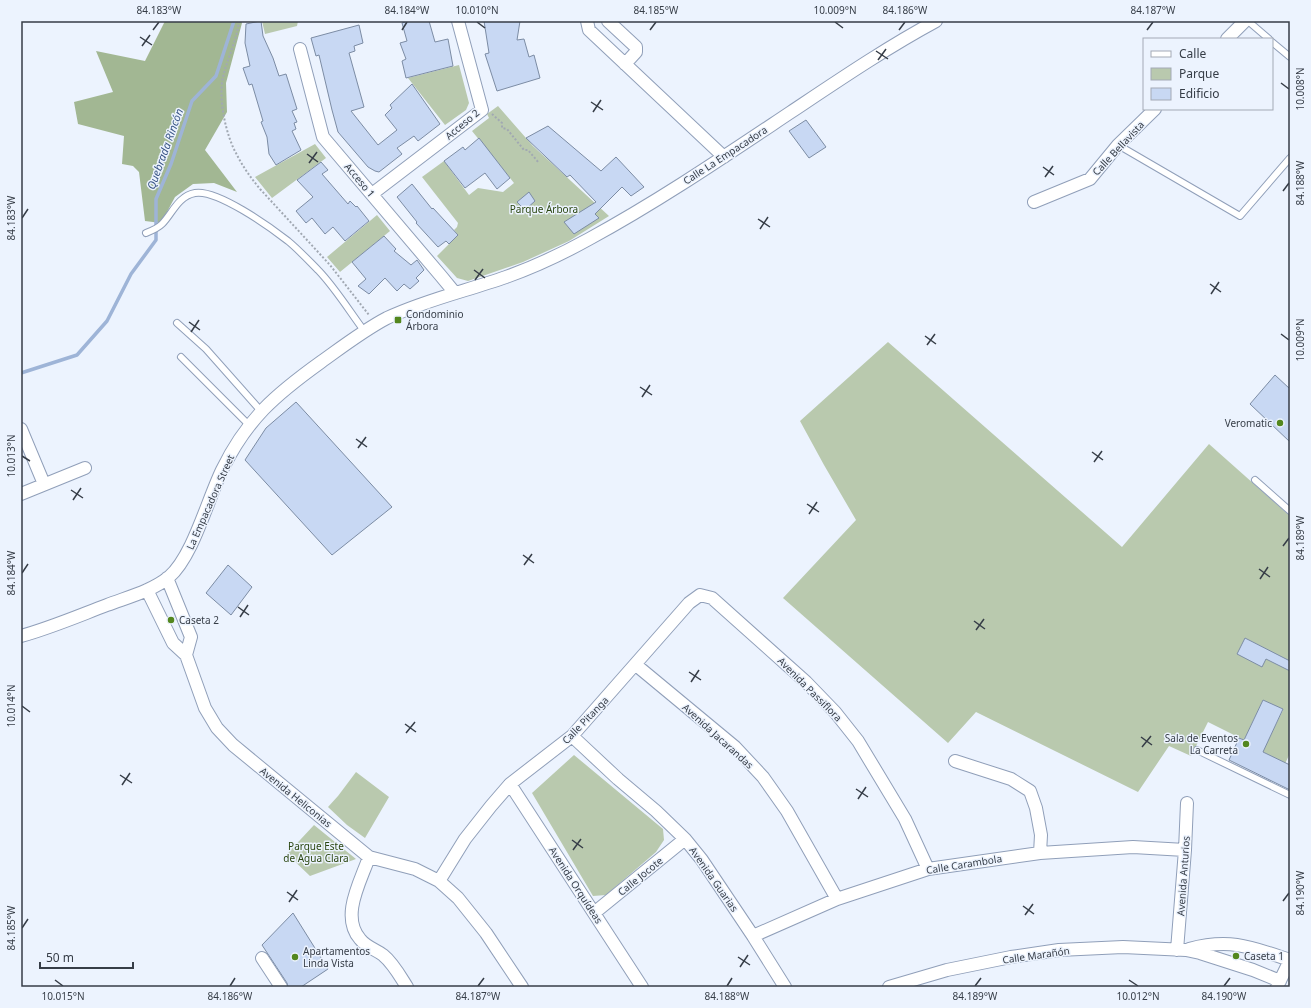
<svg xmlns="http://www.w3.org/2000/svg" width="1311" height="1008" viewBox="0 0 1311 1008" font-family="'Noto Sans',sans-serif">
	<rect width="100%" height="100%" fill="#ecf3fe"/>
	<path fill="#b9c9ae" d="M 262,21 L 298,21 L 297,26 L 265,34 Z
		M 459,65 L 469,103 L 466,110 L 445,125 L 408,78 Z
		M 498,106 L 533,146 L 609,216 L 569,241 L 523,262 L 468,281 L 457,278 L 437,256 L 458,235 L 454,230 L 457,227 L 458,223 L 422,177 L 444,161 L 469,195 L 478,188 L 503,192 L 514,183 L 472,131 L 489,118 L 487,114 Z
		M 315,144 L 326,158 L 272,198 L 255,177 Z
		M 377,215 L 390,231 L 340,272 L 327,257 Z
		M 888,342 L 1122,547 L 1209,444 L 1290,516 L 1290,753 L 1284,766 L 1272,760 L 1273,757 L 1253,747 L 1270,736 L 1283,710 L 1263,700 L 1244,740 L 1208,722 L 1191,756 L 1169,746 L 1138,792 L 976,712 L 948,743 L 783,598 L 856,520 L 824,465 L 800,421 Z
		M 574,755 L 663,829 L 664,840 L 656,852 L 606,895 L 593,896 L 532,793 Z
		M 356,772 L 389,797 L 365,838 L 347,825 L 328,807 L 338,796 Z
		M 314,825 L 356,859 L 310,876 L 287,854 Z"/>
	<path fill="#a2b793" d="M 165,21 L 241,21 L 242,23 L 226,83 L 227,112 L 205,150 L 237,192 L 214,183 L 193,184 L 175,197 L 161,223 L 145,221 L 139,172 L 133,166 L 122,164 L 124,136 L 78,124 L 74,102 L 113,92 L 96,51 L 145,61 Z"/>
	<g fill="none" stroke-linecap="round" stroke-linejoin="round">
		<path stroke="#9eb4d7" stroke-width="3.5" d="M 21,373 L 77,355 L 107,321 L 131,274 L 156,240 L 156,199 L 171,164 L 192,101 L 216,76 L 234,21"/>
	</g>
	<path fill="#c8d8f3" stroke="#7c8ca4" d="M 260,21 L 261,21 L 263,36 L 273,58 L 279,76 L 286,74 L 297,109 L 292,111 L 297,122 L 294,123 L 296,129 L 292,131 L 301,150 L 276,165 L 269,154 L 267,137 L 261,122 L 263,121 L 252,84 L 249,85 L 243,68 L 250,66 L 245,43 L 246,24 Z
		M 408,21 L 429,21 L 435,42 L 448,39 L 453,66 L 406,78 L 402,61 L 406,59 L 400,43 L 407,41 L 402,23 Z
		M 484,21 L 520,21 L 517,40 L 524,39 L 529,57 L 534,55 L 540,78 L 497,91 L 485,54 L 489,53 Z
		M 359,25 L 363,43 L 354,46 L 355,51 L 349,53 L 364,107 L 351,111 L 378,145 L 397,130 L 385,115 L 392,108 L 390,105 L 412,84 L 440,124 L 418,141 L 414,136 L 397,148 L 402,154 L 379,172 L 375,171 L 368,167 L 338,132 L 332,110 L 319,55 L 316,56 L 311,38 Z
		M 806,120 L 826,147 L 809,158 L 789,131 Z
		M 548,126 L 601,171 L 616,157 L 644,187 L 631,196 L 622,187 L 595,214 L 599,218 L 574,234 L 564,222 L 596,202 L 570,175 L 567,177 L 526,138 Z
		M 479,138 L 510,178 L 497,189 L 485,173 L 465,188 L 444,161 L 463,147 L 465,150 Z
		M 321,162 L 328,170 L 322,174 L 348,204 L 350,201 L 356,207 L 357,206 L 369,221 L 345,241 L 333,227 L 325,234 L 312,218 L 306,223 L 296,211 L 313,197 L 297,180 Z
		M 412,184 L 432,209 L 433,208 L 458,235 L 449,244 L 446,241 L 438,247 L 416,223 L 417,222 L 397,197 Z
		M 529,192 L 535,201 L 525,210 L 517,202 Z
		M 384,236 L 396,249 L 394,251 L 411,265 L 417,260 L 424,270 L 416,278 L 419,281 L 410,289 L 404,284 L 397,291 L 385,278 L 369,294 L 358,286 L 366,279 L 352,262 Z
		M 1275,375 L 1290,389 L 1290,442 L 1250,404 Z
		M 296,402 L 392,507 L 332,555 L 245,460 L 266,428 Z
		M 228,565 L 252,587 L 231,615 L 206,593 Z
		M 1245,638 L 1290,661 L 1290,671 L 1266,659 L 1262,667 L 1237,654 Z
		M 1263,700 L 1283,709 L 1263,752 L 1290,765 L 1290,790 L 1229,760 L 1239,738 L 1244,740 Z
		M 293,913 L 328,969 L 301,987 L 288,987 L 287,983 L 262,945 Z"/>
	<g fill="none" stroke-linecap="round" stroke-linejoin="round">
		<defs>
			<path id="service" d="M 1248,21 L 1269,39
				M 1272,42 L 1290,57
				M 1118,145 L 1240,216 L 1290,158
				M 146,233 C 151,231 158,228 162,224 C 172,214 178,196 195,193 C 217,189 270,227 288,241 C 299,250 309,261 319,271 C 336,289 350,312 365,332
				M 177,323 L 206,349 L 261,411
				M 181,357 L 249,425
				M 1255,480 L 1290,511
				M 1197,750 L 1290,795"/>
			<path id="minor" d="M 587,21 L 589,30 L 724,157
				M 608,21 L 636,47 L 636,52 L 625,64
				M 1227,39 L 1245,21
				M 300,49 L 323,137 L 441,276 L 455,293
				M 372,194 L 482,110 L 458,21
				M 1034,202 L 1090,179 L 1118,145 L 1155,109
				M 21,429 L 44,484
				M 21,494 L 85,468
				M 167,578 L 191,637 L 186,655
				M 147,590 L 173,643 L 186,655 L 205,708 L 217,728 L 233,745 L 369,857 L 415,869 L 439,881 L 458,898 L 486,933 L 522,987
				M 21,636 C 50,628 78,616 107,605 C 128,597 152,591 169,577 C 193,556 207,501 222,470 C 247,419 275,395 321,362 C 342,347 364,330 387,318 C 425,300 466,291 506,277 C 534,267 562,254 589,239 C 659,201 725,156 791,112 C 839,80 886,48 936,21
				M 636,665 L 735,747 L 763,777 L 787,811 L 837,899
				M 572,736 L 618,779 L 656,811 L 685,839 L 702,860 L 753,936 L 785,987
				M 955,761 L 1011,779 L 1030,791 L 1036,808 L 1041,835 L 1040,853
				M 510,784 L 642,987
				M 369,857 C 361,881 340,916 360,939 C 366,947 375,949 383,955 C 393,963 400,976 407,987
				M 439,881 L 465,839 L 491,806 L 510,784 L 572,736 L 689,603 L 700,595 L 712,598 L 806,682 L 835,712 L 858,741 L 905,819 L 928,869
				M 594,913 L 685,839
				M 753,936 L 837,899 L 928,869 L 1040,853 L 1133,847 L 1185,850
				M 1189,949 C 1230,938 1251,947 1290,960
				M 1177,950 L 1185,850 L 1187,803
				M 262,958 L 281,987
				M 889,987 L 947,970 L 1011,957 L 1059,950 L 1123,947 L 1186,950 L 1200,953 L 1253,970 L 1280,981
				M 1277,987 L 1290,960"/>
		</defs>
		<use href="#service" stroke="#909fb9" stroke-width="8"/>
		<use href="#minor" stroke="#909fb9" stroke-width="14"/>
		<path stroke="#a1a8b2" stroke-width="2" stroke-dasharray="2 2" stroke-linecap="butt" d="M 239,21 C 237,40 227,59 223,77 C 218,99 226,136 237,155 C 243,167 251,178 260,189 L 330,265 L 369,315
			M 492,114 L 502,123 L 502,128 L 507,129 L 524,150 L 528,150 L 539,163"/>
		<use href="#service" stroke="#fff" stroke-width="6"/>
		<use href="#minor" stroke="#fff" stroke-width="12"/>
	</g>
	<path fill="none" stroke="#363d47" stroke-width="1.5" d="M 477,22 L 485,28M 835,22 L 843,28M 153,30 L 159,22M 402,30 L 407,22M 650,30 L 656,22M 899,30 L 905,22M 1147,30 L 1153,22M 140,37 L 152,45M 142,46 L 150,35M 876,51 L 888,59M 878,60 L 886,49M 1281,83 L 1289,89M 591,102 L 603,110M 593,112 L 601,100M 307,154 L 318,162M 309,163 L 317,152M 1043,167 L 1054,175M 1045,177 L 1053,166M 1283,191 L 1289,183M 22,218 L 28,209M 758,219 L 770,227M 760,229 L 768,217M 474,270 L 485,278M 475,280 L 483,269M 1210,284 L 1221,292M 1211,294 L 1219,282M 189,322 L 200,330M 191,332 L 199,320M 1281,334 L 1289,340M 925,336 L 936,344M 927,345 L 935,334M 640,387 L 652,395M 642,397 L 650,385M 356,439 L 367,447M 358,448 L 366,437M 1092,452 L 1103,460M 22,456 L 30,461M 1094,462 L 1102,451M 71,490 L 83,498M 73,500 L 81,488M 807,504 L 819,512M 809,514 L 817,502M 1283,546 L 1289,538M 523,555 L 534,563M 524,565 L 532,554M 1259,569 L 1270,577M 22,573 L 28,564M 1260,579 L 1268,567M 238,607 L 249,615M 240,617 L 248,605M 974,621 L 985,629M 976,630 L 984,619M 689,672 L 701,680M 691,682 L 699,670M 22,706 L 30,712M 405,724 L 416,732M 406,733 L 415,722M 1141,737 L 1152,745M 1142,747 L 1151,736M 120,775 L 132,783M 122,785 L 130,773M 856,789 L 868,797M 858,799 L 866,787M 572,840 L 583,848M 573,850 L 581,839M 287,892 L 298,900M 1283,901 L 1289,893M 289,902 L 297,890M 1023,906 L 1034,914M 1025,915 L 1033,904M 22,928 L 28,919M 738,957 L 750,965M 740,967 L 748,955M 55,980 L 63,986M 1129,980 L 1138,986M 230,986 L 235,978M 478,986 L 484,978M 727,986 L 732,978M 975,986 L 981,978M 1224,986 L 1230,978"/>
	<g fill="#53871e" stroke="#ecf3fe" stroke-width="1.5">
		<rect x="394" y="316" width="8" height="8" rx="2"/>
		<circle cx="1280" cy="423" r="4"/>
		<circle cx="171" cy="620" r="4"/>
		<circle cx="1246" cy="744" r="4"/>
		<circle cx="1236" cy="956" r="4"/>
		<circle cx="295" cy="957" r="4"/>
	</g>
	<g text-anchor="middle" stroke-width="3" stroke-linejoin="round" paint-order="stroke">
		<g font-size="10" fill="#363d47" stroke="#ecf3fe">
			<text transform="translate(462 124) rotate(-40)" y="4">Acceso 2</text>
			<text transform="translate(1118 148) rotate(-47)" y="4">Calle Bellavista</text>
			<text transform="translate(725 155) rotate(-33)" y="4">Calle La Empacadora</text>
			<text transform="translate(360 180) rotate(50)" y="4">Acceso 1</text>
			<text transform="translate(210 502) rotate(-66)" y="4">La Empacadora Street</text>
			<text transform="translate(810 689) rotate(45)" y="4">Avenida Passiflora</text>
			<text transform="translate(585 720) rotate(-46)" y="4">Calle Pitanga</text>
			<text transform="translate(718 736) rotate(42)" y="4">Avenida Jacarandas</text>
			<text transform="translate(296 797) rotate(39)" y="4">Avenida Heliconias</text>
			<text transform="translate(964 864) rotate(-9)" y="4">Calle Carambola</text>
			<text transform="translate(640 876) rotate(-39)" y="4">Calle Jocote</text>
			<text transform="translate(1183 876) rotate(-86)" y="4">Avenida Anturios</text>
			<text transform="translate(714 879) rotate(55)" y="4">Avenida Guarias</text>
			<text transform="translate(576 885) rotate(57)" y="4">Avenida Orquídeas</text>
			<text transform="translate(1036 955) rotate(-8)" y="4">Calle Marañón</text>
		</g>
		<g font-size="10" fill="#2a4610" stroke="#ecf3fe">
			<text x="544" y="213">Parque Árbora</text>
			<text x="316" y="850">Parque Este<tspan x="316" dy="12">de Agua Clara</tspan></text>
		</g>
		<g font-size="10" fill="#363d47" stroke="#ecf3fe" text-anchor="start">
			<text x="406" y="318">Condominio<tspan x="406" dy="12">Árbora</tspan></text>
			<text x="1272" y="427" text-anchor="end">Veromatic</text>
			<text x="179" y="624">Caseta 2</text>
			<text x="1238" y="742" text-anchor="end">Sala de Eventos<tspan x="1238" dy="12">La Carreta</tspan></text>
			<text x="303" y="955">Apartamentos<tspan x="303" dy="12">Linda Vista</tspan></text>
			<text x="1244" y="960">Caseta 1</text>
		</g>
		<g font-size="11" font-style="italic" fill="#3a5686" stroke="#ecf3fe">
			<text transform="translate(165 149) rotate(-70)" y="4">Quebrada Rincón</text>
		</g>
	</g>
	<rect width="1311" height="1008" fill="none" stroke="#ecf3fe" stroke-width="44"/>
	<rect x="1143" y="38" width="130" height="72" fill="#ecf3fe" stroke="#a3aab5"/>
	<rect x="1151" y="51" width="20" height="6" fill="#ffffff" stroke="#a3aab5"/>
	<text x="1179" y="58" font-size="12" fill="#363d47">Calle</text>
	<rect x="1151" y="68" width="20" height="12" fill="#b9c9ae" stroke="#a3aab5"/>
	<text x="1179" y="78" font-size="12" fill="#363d47">Parque</text>
	<rect x="1151" y="88" width="20" height="12" fill="#c8d8f3" stroke="#a3aab5"/>
	<text x="1179" y="98" font-size="12" fill="#363d47">Edificio</text>
	<path d="M40 962v6h93v-6" fill="none" stroke="#363d47" stroke-width="2"/>
	<text x="46" y="962" font-size="12" fill="#363d47" stroke="#ecf3fe" stroke-width="3" paint-order="stroke">50 m</text>
	<rect x="22" y="22" width="1267" height="964" fill="none" stroke="#363d47" stroke-width="1.5"/>
	<g font-size="10" text-anchor="middle" fill="#363d47">
		<text x="159" y="14">84.183°W</text>
		<text x="407" y="14">84.184°W</text>
		<text x="477" y="14">10.010°N</text>
		<text x="656" y="14">84.185°W</text>
		<text x="835" y="14">10.009°N</text>
		<text x="905" y="14">84.186°W</text>
		<text x="1153" y="14">84.187°W</text>
		<text transform="translate(1300 89) rotate(-90)" y="4">10.008°N</text>
		<text transform="translate(1300 183) rotate(-90)" y="4">84.188°W</text>
		<text transform="translate(11 218) rotate(-90)" y="4">84.183°W</text>
		<text transform="translate(1300 340) rotate(-90)" y="4">10.009°N</text>
		<text transform="translate(11 456) rotate(-90)" y="4">10.013°N</text>
		<text transform="translate(1300 538) rotate(-90)" y="4">84.189°W</text>
		<text transform="translate(11 573) rotate(-90)" y="4">84.184°W</text>
		<text transform="translate(11 706) rotate(-90)" y="4">10.014°N</text>
		<text transform="translate(1300 893) rotate(-90)" y="4">84.190°W</text>
		<text transform="translate(11 928) rotate(-90)" y="4">84.185°W</text>
		<text x="63" y="1000">10.015°N</text>
		<text x="230" y="1000">84.186°W</text>
		<text x="478" y="1000">84.187°W</text>
		<text x="727" y="1000">84.188°W</text>
		<text x="975" y="1000">84.189°W</text>
		<text x="1138" y="1000">10.012°N</text>
		<text x="1224" y="1000">84.190°W</text>
	</g>
</svg>
